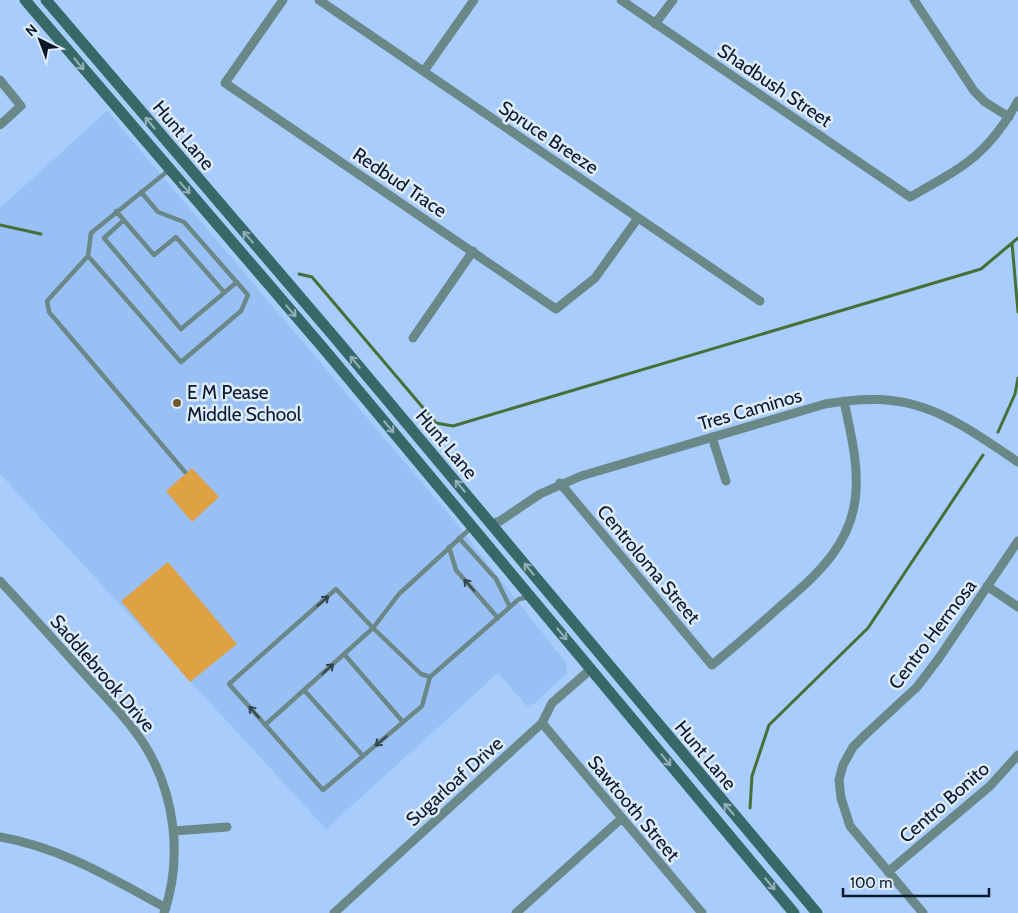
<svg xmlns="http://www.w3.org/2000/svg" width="1018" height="913" viewBox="0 0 1018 913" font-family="Cabin,sans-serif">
	<rect width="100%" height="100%" fill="#a8ccfb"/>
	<path fill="#98c0f4" d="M 107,111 L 452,518 L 566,663 L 567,673 L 535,703 L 527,706 L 498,673 L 326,829 L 0,474 L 0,208 Z"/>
	<path fill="#dea244" d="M 192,468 L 219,497 L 192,522 L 166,491 Z
		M 168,562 L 237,644 L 190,682 L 121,601 Z"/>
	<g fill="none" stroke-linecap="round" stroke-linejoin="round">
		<path stroke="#467037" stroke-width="3" d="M 0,225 L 41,234
			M 1012,243 L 1018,312
			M 299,274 L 312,277 L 436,423 L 453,426 L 981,269 L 1018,238
			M 998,432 L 1015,394 L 1018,378
			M 750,808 L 752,776 L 769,725 L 868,628 L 983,455"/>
		<path stroke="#6a8888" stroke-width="4.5" d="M 141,192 L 158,212 L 184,222 L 248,295 L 241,311 L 181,362 L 88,256 L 91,233 L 169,170
			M 116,211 L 154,255 L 176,237 L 224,292
			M 124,220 L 104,238 L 181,329 L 237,282
			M 88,256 L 47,301 L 49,312 L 185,472
			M 472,527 L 399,594 L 373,628 L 421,674 L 430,677 L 519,599 L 530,597
			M 459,538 L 496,579 L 510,607
			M 449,547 L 456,570 L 498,618
			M 344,654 L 403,722
			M 304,690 L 363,756
			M 265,725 L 373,628 L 336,589 L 229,684 L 323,790 L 422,706 L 430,677"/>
		<path stroke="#6a8888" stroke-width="9" d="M 283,0 L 225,83 L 556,309 L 595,278 L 638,218
			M 319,0 L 760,301
			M 621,0 L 910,197 C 963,167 987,156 1018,101
			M 914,0 L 974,91 L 985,102 L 1009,117
			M 655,24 L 673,0
			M 424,71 L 474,0
			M 0,80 L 21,106 L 0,125
			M 413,338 L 473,251
			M 712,437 L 726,481
			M 560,483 L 712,665 C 734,647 755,629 776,610 C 814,577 853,546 856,491 C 858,460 850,431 844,401
			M 491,524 L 500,521 L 540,494 L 581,476 L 825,404 C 913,388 948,415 1018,462
			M 0,581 C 27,610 53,639 80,669 C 102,693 126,717 144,744 C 175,793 183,858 164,913
			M 987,586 L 1018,607
			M 542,723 L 702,913
			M 174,831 L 227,827
			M 0,837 C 60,847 113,879 166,908
			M 888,872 L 990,786 L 1018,755
			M 334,913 L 542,723 L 552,703 L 591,669
			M 516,913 L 622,818
			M 923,913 L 850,826 L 841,798 L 839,780 L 843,765 L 853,747 L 865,735 L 917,687 L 939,658 L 1018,541"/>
		<path stroke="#396868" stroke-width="11" d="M 25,0 L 324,349 L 794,913
			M 46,0 L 336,339 L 817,913"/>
	</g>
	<defs><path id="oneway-shaft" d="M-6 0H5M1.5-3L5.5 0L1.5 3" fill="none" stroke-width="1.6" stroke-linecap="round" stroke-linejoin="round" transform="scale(1.25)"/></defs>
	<g stroke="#93b0ba">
		<use href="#oneway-shaft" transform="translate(79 64) rotate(50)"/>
		<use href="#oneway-shaft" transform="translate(150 123) rotate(-130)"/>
		<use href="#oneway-shaft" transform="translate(185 188) rotate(49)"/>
		<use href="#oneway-shaft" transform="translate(248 237) rotate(-131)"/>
		<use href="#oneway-shaft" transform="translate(291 311) rotate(49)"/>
		<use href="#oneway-shaft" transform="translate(355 362) rotate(-130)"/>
		<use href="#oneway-shaft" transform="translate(389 427) rotate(50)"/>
		<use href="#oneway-shaft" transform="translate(460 486) rotate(-130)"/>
		<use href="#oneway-shaft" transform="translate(529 569) rotate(-130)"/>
		<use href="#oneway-shaft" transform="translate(562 634) rotate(50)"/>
		<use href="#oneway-shaft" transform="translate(666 760) rotate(51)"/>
		<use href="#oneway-shaft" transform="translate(729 809) rotate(-130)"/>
		<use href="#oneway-shaft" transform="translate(770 884) rotate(50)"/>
	</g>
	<g stroke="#324550">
		<use href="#oneway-shaft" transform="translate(469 585) rotate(-131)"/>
		<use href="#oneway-shaft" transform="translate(323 601) rotate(-41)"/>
		<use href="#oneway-shaft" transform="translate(328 669) rotate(-42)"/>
		<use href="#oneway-shaft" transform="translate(254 712) rotate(-131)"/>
		<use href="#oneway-shaft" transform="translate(381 741) rotate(140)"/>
	</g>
	<circle fill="#725428" stroke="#ddebfe" stroke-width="2" cx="177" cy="403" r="5"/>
	<g text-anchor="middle" stroke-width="5" stroke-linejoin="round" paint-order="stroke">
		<g font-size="19" fill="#0c192a" stroke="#ddebfe">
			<text transform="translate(775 85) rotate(34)" y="7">Shadbush Street</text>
			<text transform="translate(184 135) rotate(50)" y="7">Hunt Lane</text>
			<text transform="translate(549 137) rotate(34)" y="7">Spruce Breeze</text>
			<text transform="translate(400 182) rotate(34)" y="7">Redbud Trace</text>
			<text transform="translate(750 409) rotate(-16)" y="7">Tres Caminos</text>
			<text transform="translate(447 444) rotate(50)" y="7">Hunt Lane</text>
			<text transform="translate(649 564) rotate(50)" y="7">Centroloma Street</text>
			<text transform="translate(932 634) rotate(-53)" y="7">Centro Hermosa</text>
			<text transform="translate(103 673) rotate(49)" y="7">Saddlebrook Drive</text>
			<text transform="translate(706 755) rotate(50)" y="7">Hunt Lane</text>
			<text transform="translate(454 781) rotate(-42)" y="7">Sugarloaf Drive</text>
			<text transform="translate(944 802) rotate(-41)" y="7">Centro Bonito</text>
			<text transform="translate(634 808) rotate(50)" y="7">Sawtooth Street</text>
		</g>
		<g font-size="19" fill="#0c192a" stroke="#ddebfe" text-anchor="start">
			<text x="187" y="399">E M Pease<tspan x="187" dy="22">Middle School</tspan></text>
		</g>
	</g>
	<g transform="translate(40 40) rotate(318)" stroke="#ddebfe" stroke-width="4" paint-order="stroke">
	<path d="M0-4L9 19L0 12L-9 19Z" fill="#0c192a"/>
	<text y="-8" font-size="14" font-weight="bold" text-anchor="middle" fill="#0c192a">N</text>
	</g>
	<path d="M843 888v8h146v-8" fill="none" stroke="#0c192a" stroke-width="2.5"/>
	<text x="850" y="888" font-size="15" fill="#0c192a" stroke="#ddebfe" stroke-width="4" paint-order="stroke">100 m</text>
</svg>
